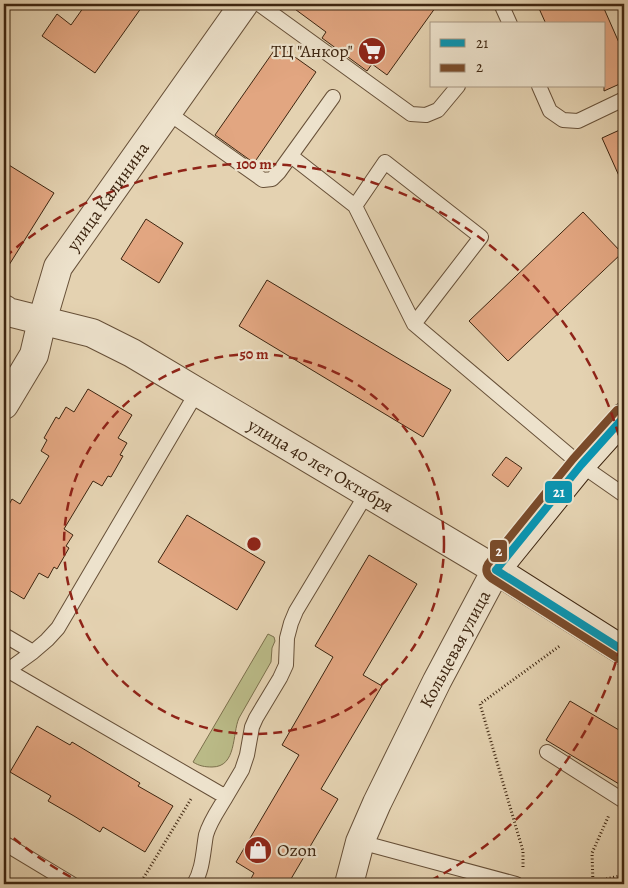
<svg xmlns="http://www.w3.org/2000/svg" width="628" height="888" viewBox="0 0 628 888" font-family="Alegreya,serif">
	<rect width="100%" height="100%" fill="#e4d2b1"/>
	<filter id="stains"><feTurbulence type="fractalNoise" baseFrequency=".004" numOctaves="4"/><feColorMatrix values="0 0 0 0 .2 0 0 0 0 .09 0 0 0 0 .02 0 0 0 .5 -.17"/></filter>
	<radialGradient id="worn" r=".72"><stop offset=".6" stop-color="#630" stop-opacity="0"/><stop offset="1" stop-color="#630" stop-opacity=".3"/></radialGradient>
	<path fill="#baba87" stroke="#7c704c" d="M 268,634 L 274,637 L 275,641 L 272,648 L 271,662 L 239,718 C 232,734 237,767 212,767 C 205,767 199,766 193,762 Z"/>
	<path fill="#e2a681" stroke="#3d2510" d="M 86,4 L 144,4 L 95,73 L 42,36 L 57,14 L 71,25 Z
		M 288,4 L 438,4 L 387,75 L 372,64 L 367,71 L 322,38 L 326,32 Z
		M 537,4 L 602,4 L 624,54 L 624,82 L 604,91 L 604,24 L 546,24 Z
		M 278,45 L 316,72 L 254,163 L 215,135 Z
		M 624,128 L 624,187 L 602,138 Z
		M 4,162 L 54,193 L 4,273 Z
		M 583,212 L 622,253 L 508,361 L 469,321 Z
		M 146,219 L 183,243 L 159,283 L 121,259 Z
		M 267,280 L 451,390 L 423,437 L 239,326 Z
		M 88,389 L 132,415 L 118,438 L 127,443 L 120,455 L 123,456 L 111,477 L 108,476 L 102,486 L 93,481 L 64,529 L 73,535 L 66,546 L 69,548 L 57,569 L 54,567 L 48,578 L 39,573 L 24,599 L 4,587 L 4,514 L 12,499 L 20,504 L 49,456 L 41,451 L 47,440 L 44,438 L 56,417 L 59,419 L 66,407 L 74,412 Z
		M 506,457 L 522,468 L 508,487 L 492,475 Z
		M 187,515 L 265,562 L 237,610 L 158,562 Z
		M 369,555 L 417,584 L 363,675 L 382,686 L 321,789 L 338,799 L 288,884 L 248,884 L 254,873 L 236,862 L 299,755 L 282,745 L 333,657 L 315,646 Z
		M 570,701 L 624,733 L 624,787 L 546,740 Z
		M 37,726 L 70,745 L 72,742 L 140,783 L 138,786 L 173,806 L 145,852 L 103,827 L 100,832 L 74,816 L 48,801 L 51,796 L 10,772 Z"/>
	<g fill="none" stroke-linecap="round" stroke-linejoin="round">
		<defs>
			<path id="lane" d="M 259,4 L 411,114 L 426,115 L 438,110 L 458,86
				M 501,4 L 510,24
				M 539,86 L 550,111 L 563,120 L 578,121 L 624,99
				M 167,112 L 263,180 L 272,179 L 279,172 L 333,97
				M 291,156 L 355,206
				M 414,324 L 481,237 L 385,162 L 355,206 L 414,324 L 581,465 L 624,495
				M 4,635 L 33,652 L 4,673
				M 33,652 L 47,640 L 58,628 L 197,392
				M 7,670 L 226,797 C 219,809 210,821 206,835 C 203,852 203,869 194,884
				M 547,752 L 624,801
				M 226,797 L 242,770 L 247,755 L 252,727 L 256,718 L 280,678 L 286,665 L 287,638 L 291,623 L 296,611 L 367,493
				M 360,842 L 516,884
				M 4,843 L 72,884"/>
			<g id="street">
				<path id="s1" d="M 4,309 L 8,312 L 92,333 L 132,353 L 496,570 L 437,681 L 377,803 L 360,842 L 349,884"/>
				<path id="s2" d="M 4,405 L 34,355 L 42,321 L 58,267 L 244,4"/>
			</g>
			<path id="secondary" d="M 624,417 L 581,465 L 496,570 L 624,651"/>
		</defs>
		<use href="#lane" stroke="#675038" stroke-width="16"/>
		<use href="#street" stroke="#675038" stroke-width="30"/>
		<use href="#secondary" stroke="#3d2510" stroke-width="30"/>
		<path stroke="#3d2510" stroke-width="3" stroke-dasharray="1 2.5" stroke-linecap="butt" d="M 523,867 L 523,851 L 480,704 L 561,645
			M 140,884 L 191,799
			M 586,884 L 592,882 L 624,875
			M 593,884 L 592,853 L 609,815"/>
		<use href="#lane" stroke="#ede2cc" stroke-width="14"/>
		<use href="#street" stroke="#ede2cc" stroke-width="28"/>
		<use href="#secondary" stroke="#ede2cc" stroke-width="28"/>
		<defs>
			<path id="bus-1" d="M 496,570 L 581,465 L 624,417
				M 496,570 L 624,651"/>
			<path id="bus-2" d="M 617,410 L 573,459 L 488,564 C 485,569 486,574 491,578 L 619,659"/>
		</defs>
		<use href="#bus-1" stroke="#ede2cc" stroke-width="11"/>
		<use href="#bus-2" stroke="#ede2cc" stroke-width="11"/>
		<use href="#bus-1" stroke="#0995b2" stroke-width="8"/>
		<use href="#bus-2" stroke="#7a4b2a" stroke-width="8"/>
	</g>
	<g fill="none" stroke="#8f2418" stroke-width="2.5" stroke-dasharray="9 6">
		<circle cx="254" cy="544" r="190"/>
		<path d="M624 633A380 380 0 0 1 424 884M84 884A380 380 0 0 1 5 831M5 257A380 380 0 0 1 624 455"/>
	</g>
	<defs>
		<symbol id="supermarket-disc" viewBox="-11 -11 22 22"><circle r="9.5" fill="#8f2418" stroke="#ede2cc"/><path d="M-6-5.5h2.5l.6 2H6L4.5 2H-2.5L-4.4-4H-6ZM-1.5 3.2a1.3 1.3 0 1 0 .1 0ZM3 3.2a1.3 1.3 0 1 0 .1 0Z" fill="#fff"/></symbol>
		<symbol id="shop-disc" viewBox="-11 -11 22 22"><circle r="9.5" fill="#8f2418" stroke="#ede2cc"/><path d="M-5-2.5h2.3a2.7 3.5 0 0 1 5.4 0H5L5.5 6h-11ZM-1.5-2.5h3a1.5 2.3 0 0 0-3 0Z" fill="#fff"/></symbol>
	</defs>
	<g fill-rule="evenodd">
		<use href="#supermarket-disc" x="356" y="35" width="32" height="32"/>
		<use href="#shop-disc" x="242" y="834" width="32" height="32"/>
	</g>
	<g text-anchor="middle" stroke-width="4.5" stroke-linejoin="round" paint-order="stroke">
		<g font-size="18" fill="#3d2510" stroke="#ede2cc" text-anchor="end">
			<text x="353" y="57">ТЦ "Анкор"</text>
			<text x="277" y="856" text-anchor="start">Ozon</text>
		</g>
		<g font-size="18" fill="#3d2510" stroke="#ede2cc">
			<text dy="6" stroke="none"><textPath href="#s2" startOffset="236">улица Калинина</textPath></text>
			<text dy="6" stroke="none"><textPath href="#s1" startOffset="356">улица 40 лет Октября</textPath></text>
			<text transform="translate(455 649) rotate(-62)" y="6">Кольцевая улица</text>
		</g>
	</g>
	<circle cx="254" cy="544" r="8" fill="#8f2418" stroke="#ede2cc" stroke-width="2.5"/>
	<g font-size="15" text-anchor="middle" font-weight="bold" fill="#8f2418" stroke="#ede2cc" stroke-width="4.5" stroke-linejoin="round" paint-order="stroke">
		<text x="254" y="169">100 m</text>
		<text x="254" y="359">50 m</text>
	</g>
	<g stroke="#ede2cc" stroke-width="2">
		<rect x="544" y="480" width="29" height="24" rx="5" fill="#0995b2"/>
		<rect x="489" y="539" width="19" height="24" rx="5" fill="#7a4b2a"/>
	</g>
	<g font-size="14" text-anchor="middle" font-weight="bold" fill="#fff">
		<text x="559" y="497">21</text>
		<text x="499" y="556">2</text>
	</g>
	<rect width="628" height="888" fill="none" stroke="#e4d2b1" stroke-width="20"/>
	<rect x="5" y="5" width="618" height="878" fill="none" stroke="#3d2510" stroke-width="2.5"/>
	<rect x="10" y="10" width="608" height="868" fill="none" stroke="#3d2510"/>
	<rect x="430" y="22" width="175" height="65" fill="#ede2cc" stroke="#a79681"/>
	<rect x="440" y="39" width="25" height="8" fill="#0995b2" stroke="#a79681"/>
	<text x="476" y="48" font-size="15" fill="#3d2510">21</text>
	<rect x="440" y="64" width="25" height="8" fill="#7a4b2a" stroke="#a79681"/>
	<text x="476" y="72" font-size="15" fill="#3d2510">2</text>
	<rect width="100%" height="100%" filter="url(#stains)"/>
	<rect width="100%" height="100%" fill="url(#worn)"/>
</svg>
